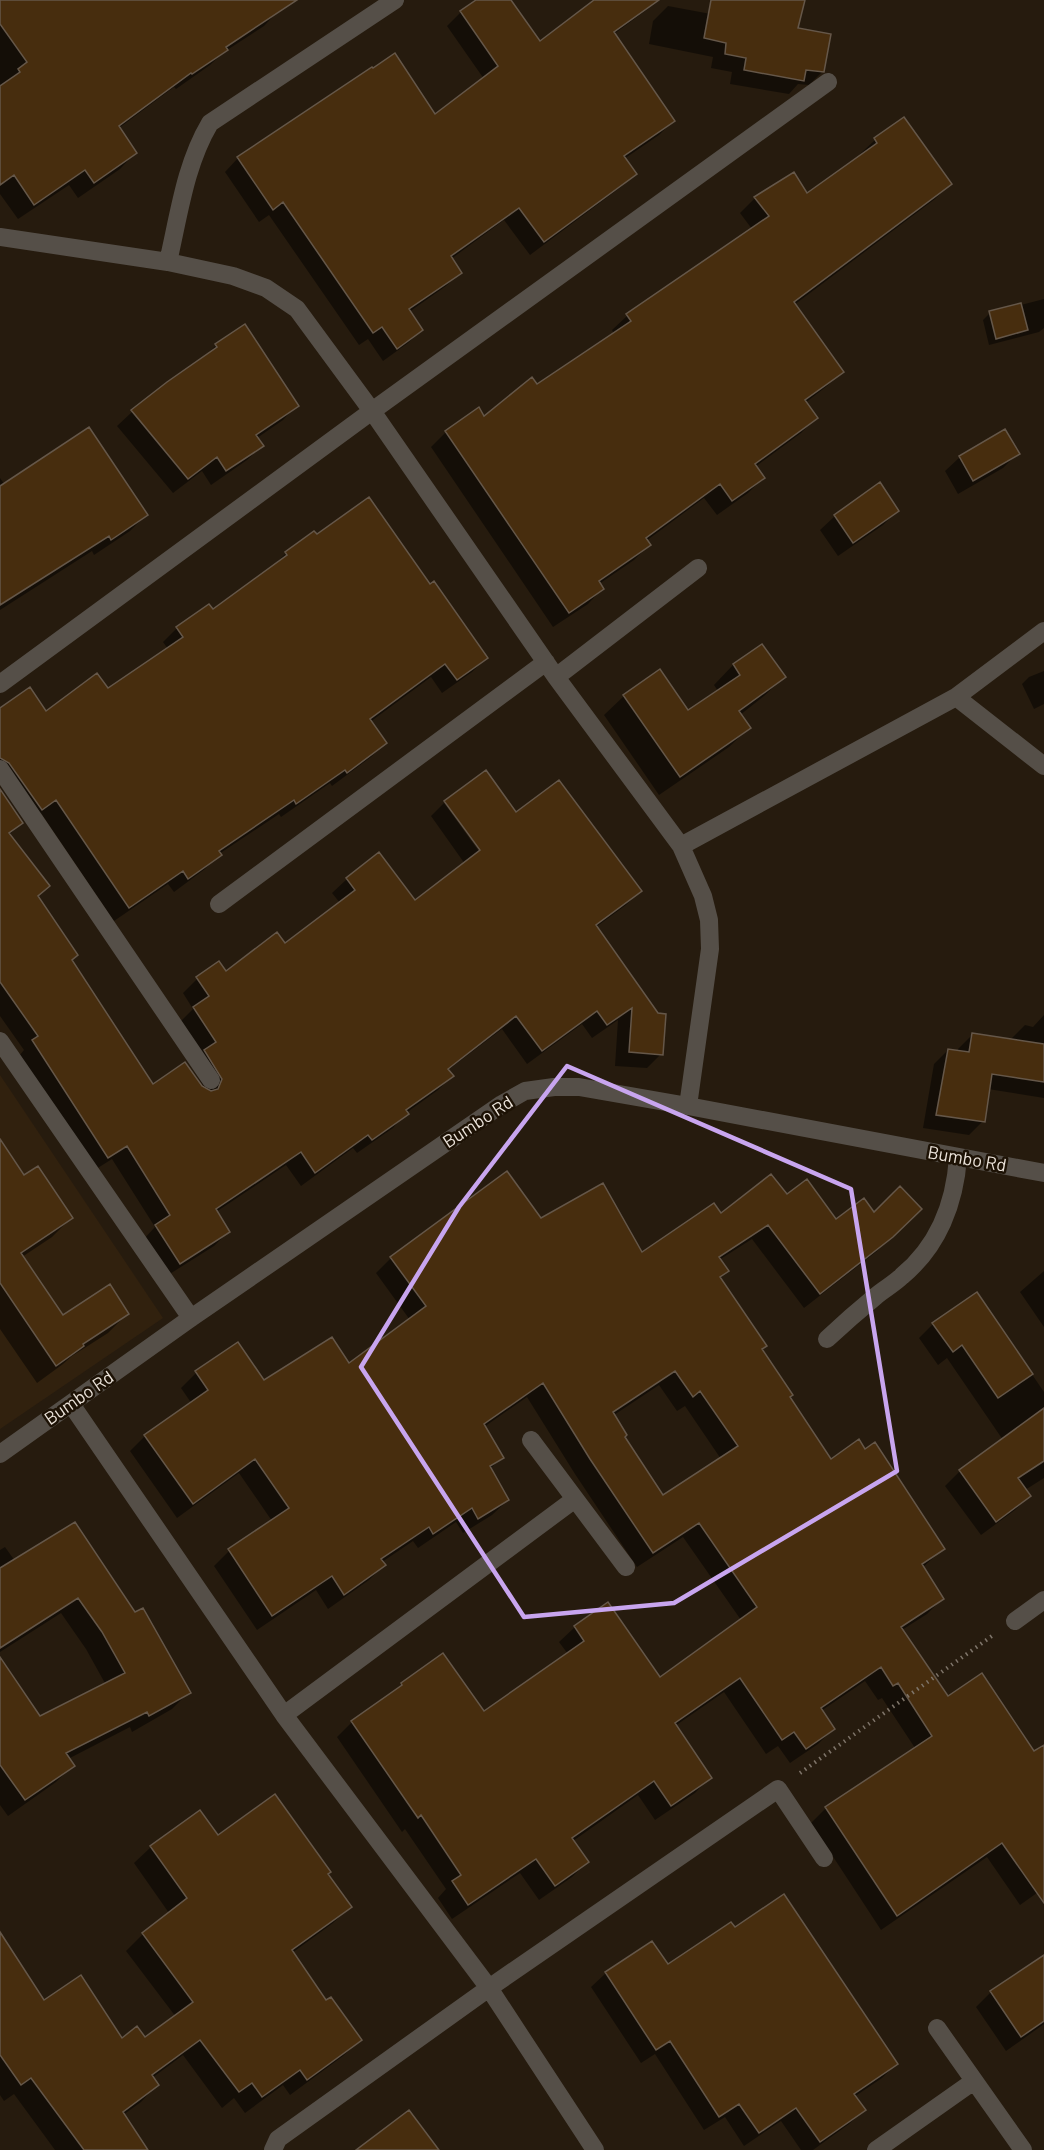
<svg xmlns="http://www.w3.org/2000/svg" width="1044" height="2150" viewBox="0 0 1044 2150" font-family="Barlow,sans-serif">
	<rect width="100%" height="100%" fill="#261b0e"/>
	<path fill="#31210e" d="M 0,1075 L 163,1318 L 0,1429 Z"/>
	<path fill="#0007" fill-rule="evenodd" d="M 0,0 L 273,0 L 279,10 L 264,26 L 224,52 L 210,65 L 176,89 L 174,87 L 119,128 L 135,153 L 120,169 L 78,198 L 69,185 L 18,219 L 0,194 Z
		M 479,0 L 510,0 L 539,44 L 597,0 L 660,0 L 614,34 L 673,121 L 659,135 L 624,159 L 635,173 L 621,187 L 530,255 L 504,220 L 451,259 L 460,272 L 446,286 L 409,312 L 421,330 L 408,343 L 383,361 L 368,339 L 359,345 L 269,215 L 259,222 L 225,172 L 238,158 L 434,116 L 484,79 L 447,26 L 461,12 Z
		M 731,0 L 804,0 L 796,29 L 823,71 L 809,85 L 798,84 L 789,94 L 730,84 L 732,72 L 711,68 L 713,57 L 649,44 L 653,21 L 668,6 L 727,17 Z
		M 904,119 L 950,184 L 935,199 L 794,305 L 842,371 L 827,386 L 805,403 L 816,418 L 801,433 L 755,467 L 763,478 L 748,493 L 717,515 L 704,498 L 646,541 L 649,545 L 634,560 L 599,584 L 602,589 L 588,604 L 553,627 L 431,447 L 446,432 L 484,418 L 537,386 L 614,334 L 612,330 L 627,316 L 752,229 L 740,213 L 755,198 L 807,195 L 861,156 L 860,154 L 875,140 Z
		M 1044,299 L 1044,328 L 1039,332 L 989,345 L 983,320 L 990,313 Z
		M 216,345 L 297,405 L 283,420 L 257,438 L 262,446 L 247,460 L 211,485 L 202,471 L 173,493 L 117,426 L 132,412 L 167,383 L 202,360 Z
		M 1018,453 L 1003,468 L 958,494 L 945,471 L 960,457 Z
		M 0,478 L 5,485 L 147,514 L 130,531 L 94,555 L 92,551 L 0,610 Z
		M 897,511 L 883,525 L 838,556 L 820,530 L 835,516 Z
		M 286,553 L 430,586 L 486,658 L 472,672 L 442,693 L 431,677 L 370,722 L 385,743 L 371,757 L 332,786 L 330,783 L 281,817 L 279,814 L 219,854 L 205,869 L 174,892 L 168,884 L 114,921 L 41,813 L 27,823 L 0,784 L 0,709 L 46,714 L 108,690 L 168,649 L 163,642 L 177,628 L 212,611 L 272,567 Z
		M 762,646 L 784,677 L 764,696 L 740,715 L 749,728 L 729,747 L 659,795 L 604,715 L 624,696 L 688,712 L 718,691 L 714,685 L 733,665 Z
		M 1044,671 L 1044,704 L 1034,709 L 1022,684 L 1029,677 Z
		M 0,792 L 21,823 L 8,836 L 37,897 L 70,960 L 152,1086 L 201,1088 L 206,1090 L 191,1065 L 180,1022 L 193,1009 L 183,993 L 197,979 L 219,963 L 225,973 L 285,945 L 340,903 L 332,893 L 347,879 L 415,902 L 465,864 L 431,816 L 444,803 L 483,857 L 516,815 L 640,891 L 626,905 L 596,927 L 661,1054 L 647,1068 L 615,1066 L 618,1020 L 592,1038 L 582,1024 L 527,1064 L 502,1029 L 448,1070 L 452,1076 L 438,1090 L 406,1113 L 393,1128 L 357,1153 L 353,1148 L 301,1186 L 286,1165 L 216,1212 L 228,1232 L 214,1246 L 165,1277 L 142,1241 L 155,1227 L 112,1159 L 93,1171 L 19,1056 L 24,1050 L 0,1016 Z
		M 1044,1015 L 1044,1098 L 988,1089 L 983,1121 L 969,1135 L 923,1128 L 934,1064 L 948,1050 L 958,1052 L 958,1049 L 972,1035 L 1011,1039 L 1025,1025 L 1033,1027 Z
		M 0,1141 L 24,1177 L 71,1218 L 52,1237 L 22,1257 L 63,1317 L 127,1314 L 108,1333 L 72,1356 L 63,1364 L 37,1383 L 0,1329 Z
		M 787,1196 L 836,1221 L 874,1214 L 920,1209 L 876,1252 L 804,1308 L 752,1239 L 719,1260 L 727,1271 L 719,1279 L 789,1398 L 830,1461 L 943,1549 L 922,1568 L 942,1599 L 927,1614 L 902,1630 L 947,1698 L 1033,1753 L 1044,1746 L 1044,1888 L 1020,1905 L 987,1857 L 881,1930 L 811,1823 L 826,1808 L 915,1748 L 882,1698 L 878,1700 L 865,1681 L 821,1711 L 833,1729 L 818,1744 L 790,1763 L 778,1746 L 766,1754 L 724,1692 L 675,1726 L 710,1777 L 695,1793 L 655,1820 L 638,1795 L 573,1841 L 587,1862 L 572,1877 L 539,1900 L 520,1873 L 452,1919 L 438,1898 L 446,1889 L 405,1829 L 402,1832 L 337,1737 L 352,1722 L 393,1693 L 402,1684 L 484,1713 L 568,1654 L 559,1642 L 575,1627 L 608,1604 L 659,1680 L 741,1620 L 683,1537 L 637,1567 L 575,1474 L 527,1397 L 484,1427 L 502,1457 L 490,1469 L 508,1500 L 492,1515 L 463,1533 L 456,1522 L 418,1548 L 413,1541 L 382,1562 L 384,1565 L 369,1580 L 328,1609 L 316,1590 L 257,1630 L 214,1566 L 229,1551 L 272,1521 L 239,1473 L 177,1518 L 130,1451 L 145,1436 L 192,1404 L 181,1388 L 196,1373 L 238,1344 L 264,1382 L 348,1365 L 410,1320 L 376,1273 L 391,1258 L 541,1220 L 641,1254 L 721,1215 ZM 659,1385 L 677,1411 L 685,1406 L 721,1459 L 663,1497 L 623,1437 L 614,1415 Z
		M 1044,1271 L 1044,1327 L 1020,1292 Z
		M 977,1294 L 1044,1392 L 1044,1478 L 1025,1490 L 1029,1496 L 1015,1510 L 981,1535 L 945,1486 L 960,1471 L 1003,1440 L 947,1358 L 938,1365 L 919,1338 L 933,1324 Z
		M 75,1524 L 189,1692 L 172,1709 L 132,1732 L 130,1727 L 68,1759 L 73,1765 L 56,1782 L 8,1816 L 0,1805 L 0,1660 L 40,1718 L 106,1685 L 86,1649 L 61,1613 L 0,1652 L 0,1550 L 5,1547 L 15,1561 Z
		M 217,1837 L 326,1875 L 350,1907 L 333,1923 L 292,1953 L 326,2002 L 360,2040 L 343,2056 L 290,2095 L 283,2085 L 245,2113 L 234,2098 L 222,2108 L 183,2055 L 152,2078 L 157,2085 L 141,2102 L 123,2115 L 145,2150 L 55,2150 L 14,2094 L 4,2101 L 0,2095 L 0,1935 L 44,2002 L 122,2040 L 145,2040 L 176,2017 L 126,1951 L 143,1934 L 169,1913 L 134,1863 L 151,1847 Z
		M 735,1929 L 896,2064 L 882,2078 L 854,2097 L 864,2110 L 849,2124 L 813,2150 L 801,2150 L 781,2121 L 744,2146 L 725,2117 L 704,2130 L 655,2054 L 641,2063 L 591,1987 L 606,1973 L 668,1967 Z
		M 1044,1968 L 1044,2024 L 1006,2051 L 976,2007 L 991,1992 Z"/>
	<path fill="#472d0e" stroke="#655749" stroke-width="1.5" fill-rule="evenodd" d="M 0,0 L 297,0 L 226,47 L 228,50 L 192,74 L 191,73 L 119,126 L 137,153 L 94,183 L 85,170 L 34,205 L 14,175 L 0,185 L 0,86 L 20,72 L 18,69 L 27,62 L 0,24 Z
		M 476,0 L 511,0 L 540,41 L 594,0 L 659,0 L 614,32 L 675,121 L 624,156 L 637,174 L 544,242 L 519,208 L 451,256 L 462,273 L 409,309 L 423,330 L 397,349 L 382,327 L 373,333 L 283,202 L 273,210 L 237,157 L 372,67 L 373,68 L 395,53 L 435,114 L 498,66 L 460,11 Z
		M 711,0 L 805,0 L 798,28 L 831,34 L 824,72 L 806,70 L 804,81 L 744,70 L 746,58 L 725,54 L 726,43 L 704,38 Z
		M 904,117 L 952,184 L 794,302 L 844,372 L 805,400 L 818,418 L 755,464 L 765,478 L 732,501 L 720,484 L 646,538 L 651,545 L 599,581 L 604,589 L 569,613 L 445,431 L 479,407 L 484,416 L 532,377 L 537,384 L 631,321 L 626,314 L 769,216 L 754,197 L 794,172 L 807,193 L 877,143 L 874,138 Z
		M 1021,303 L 1028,330 L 996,339 L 989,311 Z
		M 245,324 L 299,406 L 256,435 L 264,446 L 226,471 L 217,457 L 188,479 L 131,410 L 167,382 L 217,347 L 215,344 Z
		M 89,427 L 148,515 L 111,540 L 109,536 L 0,605 L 0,486 Z
		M 1005,429 L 1020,454 L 973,481 L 959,456 Z
		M 880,482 L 899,511 L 853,543 L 834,515 Z
		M 369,497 L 430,584 L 434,581 L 488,658 L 457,680 L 445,664 L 370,719 L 387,743 L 347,773 L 345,770 L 296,804 L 294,800 L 219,851 L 222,855 L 188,879 L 183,871 L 129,908 L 56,800 L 42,810 L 9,763 L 0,758 L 0,708 L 30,687 L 46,711 L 97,673 L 108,688 L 183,637 L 176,627 L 209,604 L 213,609 L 287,555 L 285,552 L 314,531 L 317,534 Z
		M 762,644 L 786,677 L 739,711 L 751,728 L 680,777 L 623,695 L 660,669 L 688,710 L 740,675 L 733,664 Z
		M 486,770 L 516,812 L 559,780 L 642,891 L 596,925 L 658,1013 L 666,1014 L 663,1055 L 629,1052 L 632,1008 L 607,1025 L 597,1011 L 542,1051 L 516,1016 L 448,1069 L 454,1076 L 406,1110 L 409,1114 L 372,1140 L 368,1135 L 315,1173 L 301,1152 L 216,1209 L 230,1232 L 180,1264 L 155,1225 L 170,1215 L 127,1146 L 108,1158 L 32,1040 L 38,1036 L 0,982 L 0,789 L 23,823 L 9,833 L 50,886 L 38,896 L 78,955 L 72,960 L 153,1084 L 185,1062 L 202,1086 L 211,1091 L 218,1089 L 222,1079 L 204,1050 L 216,1042 L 193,1007 L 209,996 L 196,977 L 219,961 L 226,971 L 277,932 L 285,943 L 355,890 L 346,878 L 379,852 L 415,900 L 480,850 L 444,801 Z
		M 972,1033 L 1044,1044 L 1044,1082 L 992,1074 L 985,1122 L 936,1115 L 948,1049 L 969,1052 Z
		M 0,1139 L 24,1175 L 38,1166 L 73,1218 L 21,1253 L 63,1315 L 110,1284 L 129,1314 L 83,1344 L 84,1346 L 56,1366 L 0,1283 Z
		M 507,1171 L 541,1218 L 603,1183 L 642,1252 L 714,1203 L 721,1213 L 771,1174 L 787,1194 L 807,1179 L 836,1219 L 864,1198 L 874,1212 L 900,1186 L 922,1209 L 893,1237 L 820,1294 L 768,1225 L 719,1257 L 729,1271 L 720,1277 L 767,1346 L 762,1349 L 793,1395 L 790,1397 L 831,1459 L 859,1439 L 865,1449 L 875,1442 L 945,1549 L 922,1564 L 944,1599 L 901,1627 L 948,1696 L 982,1673 L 1034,1751 L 1044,1745 L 1044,1903 L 1002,1843 L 897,1916 L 825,1807 L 932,1736 L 898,1683 L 893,1686 L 881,1667 L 821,1708 L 835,1729 L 806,1749 L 794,1732 L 782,1740 L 740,1678 L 675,1723 L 712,1778 L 671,1806 L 654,1781 L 572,1838 L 589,1862 L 555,1886 L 536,1859 L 468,1905 L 452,1881 L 461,1875 L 421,1815 L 418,1818 L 351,1721 L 402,1685 L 401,1683 L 443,1653 L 484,1711 L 584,1641 L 574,1626 L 608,1602 L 660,1677 L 757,1607 L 699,1523 L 653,1553 L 590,1459 L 543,1383 L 484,1424 L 504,1458 L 490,1466 L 509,1500 L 478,1519 L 472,1508 L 433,1534 L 429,1527 L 381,1559 L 386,1565 L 344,1595 L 332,1576 L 272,1616 L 228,1549 L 289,1508 L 255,1459 L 193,1504 L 144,1435 L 208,1390 L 195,1371 L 238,1342 L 264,1380 L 332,1337 L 349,1363 L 426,1306 L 390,1257 ZM 675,1371 L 693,1397 L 700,1391 L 738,1446 L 663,1495 L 625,1437 L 627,1435 L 613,1412 Z
		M 977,1292 L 1033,1374 L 998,1398 L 962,1345 L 953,1352 L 932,1323 Z
		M 1044,1408 L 1044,1461 L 1018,1478 L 1031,1496 L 996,1522 L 959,1470 Z
		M 75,1522 L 135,1612 L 143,1608 L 191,1693 L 149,1716 L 147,1712 L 66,1753 L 75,1766 L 25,1800 L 0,1765 L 0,1657 L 40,1716 L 125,1673 L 102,1632 L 78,1598 L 0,1648 L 0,1568 Z
		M 275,1794 L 331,1872 L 328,1874 L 352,1907 L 292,1950 L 326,2000 L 331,1997 L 362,2040 L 307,2080 L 300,2070 L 262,2097 L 252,2083 L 239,2092 L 200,2040 L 152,2075 L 159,2085 L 123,2112 L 148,2150 L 84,2150 L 31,2078 L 21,2085 L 0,2055 L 0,1932 L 44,2000 L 81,1975 L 122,2038 L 137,2026 L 145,2037 L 193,2002 L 142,1933 L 187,1898 L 150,1846 L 200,1810 L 218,1835 Z
		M 784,1894 L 898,2064 L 854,2094 L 866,2110 L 820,2142 L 796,2108 L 759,2133 L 739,2104 L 719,2117 L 670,2041 L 656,2050 L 605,1972 L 652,1941 L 668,1964 L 731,1922 L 735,1927 Z
		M 1044,1955 L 1044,2021 L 1021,2037 L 990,1991 Z
		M 409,2110 L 439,2150 L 356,2150 Z"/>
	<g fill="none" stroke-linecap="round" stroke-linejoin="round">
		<path stroke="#7e7469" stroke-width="4" stroke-dasharray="1.5 4.5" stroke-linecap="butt" d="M 800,1773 L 992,1636"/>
		<path stroke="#554f48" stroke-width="18" d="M 0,237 L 168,262 L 233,276 L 266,288 L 297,309 L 372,411 L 556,677 L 681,846 L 703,896 L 709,920 L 710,949 L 688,1106
			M 168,262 C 179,215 185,165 210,123 L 395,0
			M 556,677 L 698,568
			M 0,684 L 372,411 L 828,82
			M 956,697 L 1044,766
			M 0,769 L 211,1080
			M 681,846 L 956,697 L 1044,631
			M 219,904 L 546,662
			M 0,1041 L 191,1318
			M 827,1339 C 843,1324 859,1310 876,1296 C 884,1289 894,1284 902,1276 C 938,1246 955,1203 958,1157
			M 71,1404 L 284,1715 L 489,1988 L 595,2150
			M 531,1440 L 626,1567
			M 0,1454 L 191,1318 L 502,1104 L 525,1091 L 554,1087 L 579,1087 L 688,1106 L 1044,1173
			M 1015,1621 L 1044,1600
			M 284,1715 L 575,1499
			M 937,2028 L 1023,2150
			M 273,2150 L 278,2139 L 489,1988 L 778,1789 L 824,1858
			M 876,2150 L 974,2081"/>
	</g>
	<path fill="none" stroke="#c8a5ef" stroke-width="4.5" stroke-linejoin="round" d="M 567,1066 L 851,1189 L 897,1471 L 674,1603 L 524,1617 L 361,1367 L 459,1207 Z"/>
	<g text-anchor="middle" stroke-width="5" stroke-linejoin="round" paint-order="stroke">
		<g font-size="18" fill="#ebe3da" stroke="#1d1205">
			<text transform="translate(478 1122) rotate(-33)" y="6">Bumbo Rd</text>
			<text transform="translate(967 1159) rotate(10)" y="6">Bumbo Rd</text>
			<text transform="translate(79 1398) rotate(-35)" y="6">Bumbo Rd</text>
		</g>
	</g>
</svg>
